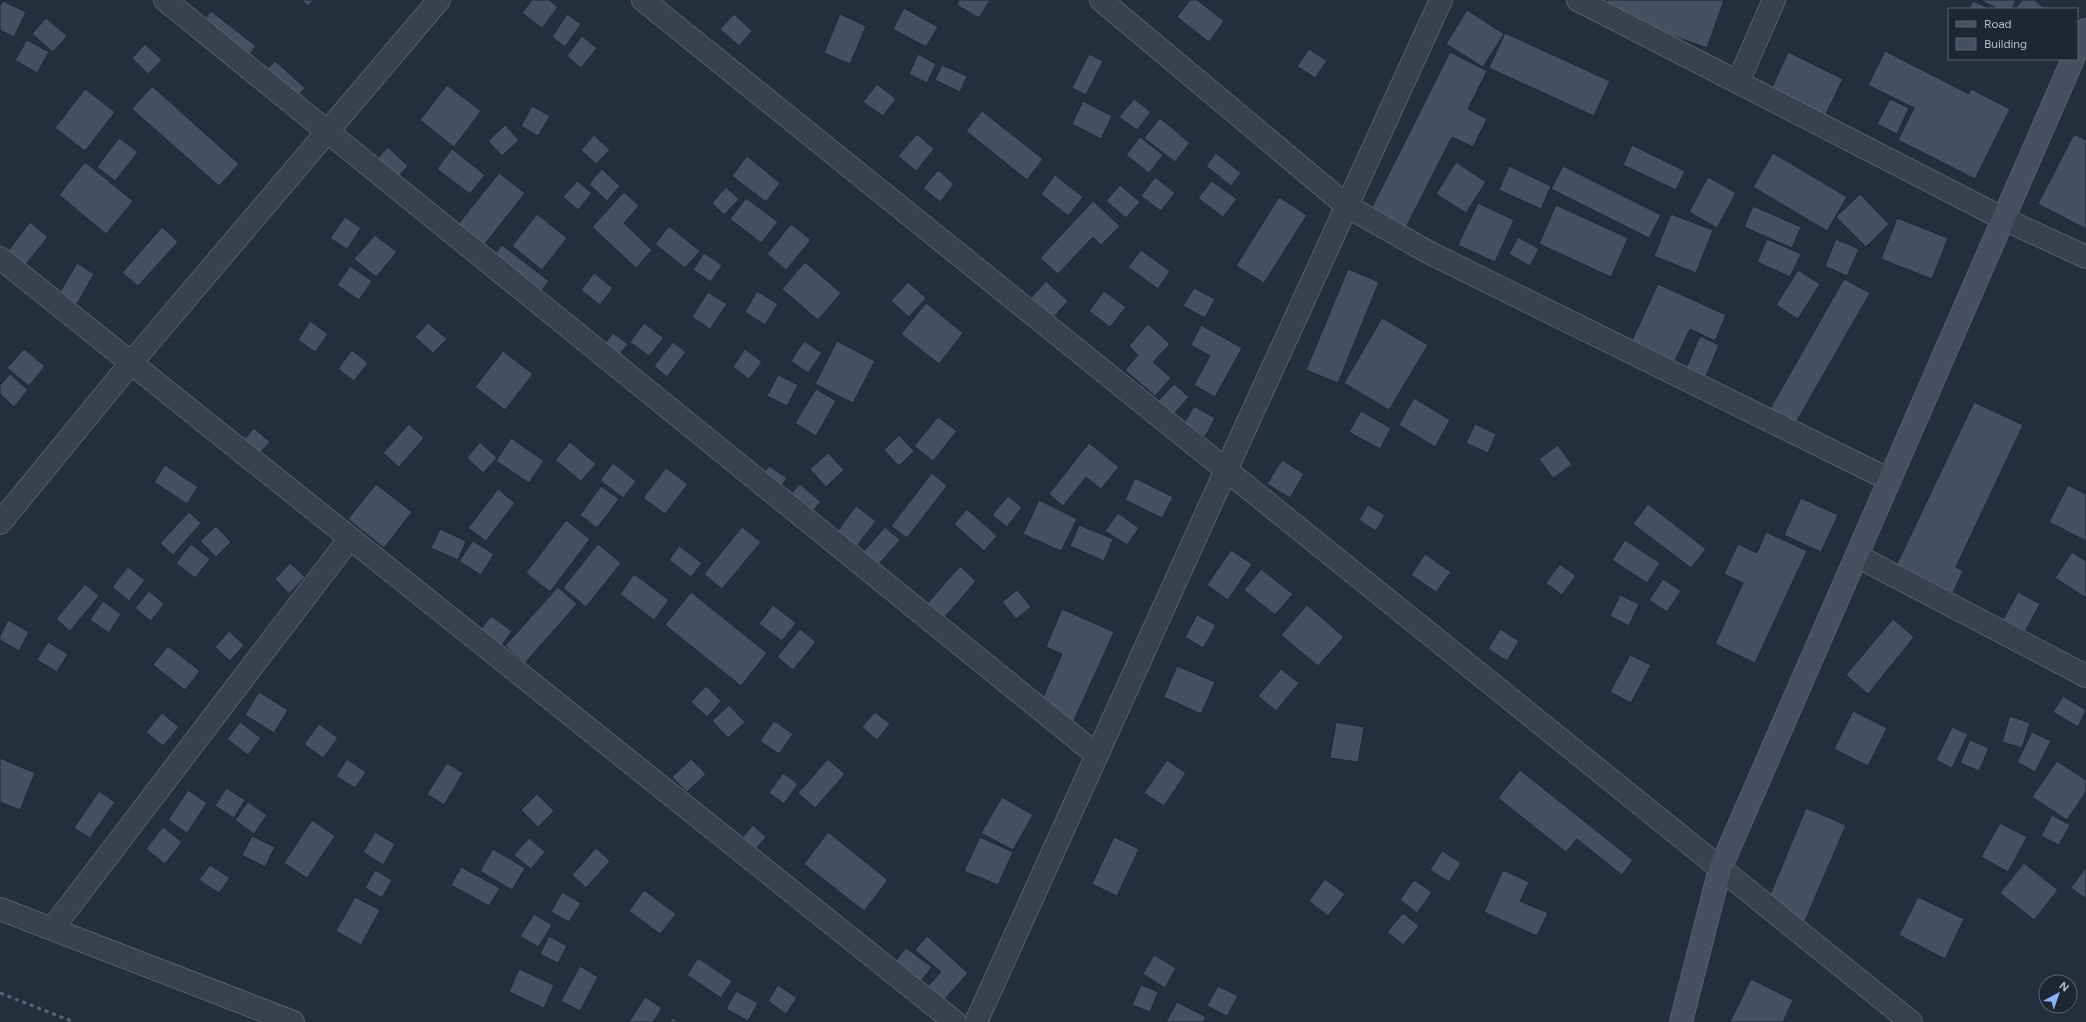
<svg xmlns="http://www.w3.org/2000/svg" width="2086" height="1022" viewBox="0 0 2086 1022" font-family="Figtree,sans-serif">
	<rect width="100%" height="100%" fill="#242f3e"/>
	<path fill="#455162" stroke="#1f2835" d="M 302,0 L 313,0 L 308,6 Z
		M 532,0 L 549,0 L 558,7 L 542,28 L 522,13 Z
		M 959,0 L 990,0 L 979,18 L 957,5 Z
		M 1190,0 L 1197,0 L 1224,21 L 1209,42 L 1177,17 Z
		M 1608,0 L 1724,0 L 1707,48 L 1604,11 Z
		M 1980,0 L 2016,0 L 2012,9 L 1998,9 Z
		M 2022,0 L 2034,0 L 2046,9 L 2015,9 Z
		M 3,1 L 26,12 L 14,37 L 0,30 L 0,6 Z
		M 1973,1 L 1990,9 L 1969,9 Z
		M 904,8 L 938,27 L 926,47 L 893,29 Z
		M 1467,10 L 1504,34 L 1483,67 L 1446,44 Z
		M 211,11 L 256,46 L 240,66 L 195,31 Z
		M 567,14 L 581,24 L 565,47 L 552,37 Z
		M 734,14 L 752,31 L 739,46 L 720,29 Z
		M 840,14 L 866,26 L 850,64 L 824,53 Z
		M 46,18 L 67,36 L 53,52 L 32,34 Z
		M 1505,33 L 1610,81 L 1594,116 L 1489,68 Z
		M 582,36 L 597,48 L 581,68 L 567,56 Z
		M 27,40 L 49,52 L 37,73 L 15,60 Z
		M 145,44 L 162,60 L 148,74 L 132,58 Z
		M 1309,49 L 1327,61 L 1315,78 L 1297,66 Z
		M 1885,51 L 1969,94 L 1971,89 L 2010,109 L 1975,179 L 1898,140 L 1914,108 L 1868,85 Z
		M 1450,52 L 1487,71 L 1468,109 L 1487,119 L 1473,147 L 1452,137 L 1399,241 L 1364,223 Z
		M 1788,52 L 1843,79 L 1823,120 L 1769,94 Z
		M 918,54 L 936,64 L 927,83 L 909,74 Z
		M 1089,54 L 1103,61 L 1086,95 L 1072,88 Z
		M 275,61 L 305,88 L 288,106 L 258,79 Z
		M 942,65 L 967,76 L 960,92 L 935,80 Z
		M 877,84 L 896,99 L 883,116 L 863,102 Z
		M 447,85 L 481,111 L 454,147 L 420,120 Z
		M 152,86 L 239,164 L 219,186 L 132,109 Z
		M 85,89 L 115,112 L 85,151 L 55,128 Z
		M 1134,99 L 1151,112 L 1137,130 L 1119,117 Z
		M 1890,99 L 1909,108 L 1897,134 L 1877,124 Z
		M 1083,101 L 1112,116 L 1101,139 L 1072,124 Z
		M 532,106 L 550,116 L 538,136 L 521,126 Z
		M 982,111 L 1043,159 L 1027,180 L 966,131 Z
		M 1160,118 L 1190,143 L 1175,162 L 1144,138 Z
		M 505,125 L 519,140 L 502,156 L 488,141 Z
		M 917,134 L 934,149 L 916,171 L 898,156 Z
		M 2074,134 L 2086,140 L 2086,229 L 2038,204 Z
		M 594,135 L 610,150 L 596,164 L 581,150 Z
		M 1140,137 L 1163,155 L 1149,173 L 1126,155 Z
		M 119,138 L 138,152 L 115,181 L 97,167 Z
		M 1632,145 L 1685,171 L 1676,190 L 1623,165 Z
		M 388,147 L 408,166 L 388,187 L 368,169 Z
		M 452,149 L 485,175 L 470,194 L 437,169 Z
		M 1216,153 L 1241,173 L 1231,186 L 1206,166 Z
		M 1773,153 L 1847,197 L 1827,231 L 1753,187 Z
		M 747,156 L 780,183 L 766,202 L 732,176 Z
		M 85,162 L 133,201 L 106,234 L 59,195 Z
		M 1456,162 L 1486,182 L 1466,213 L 1436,194 Z
		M 1509,166 L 1551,186 L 1541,209 L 1499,190 Z
		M 1563,166 L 1661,215 L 1649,238 L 1551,189 Z
		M 602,169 L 620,186 L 607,201 L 589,184 Z
		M 938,170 L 954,184 L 940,202 L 923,188 Z
		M 499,173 L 525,193 L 474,258 L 448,237 Z
		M 1055,175 L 1083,197 L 1068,216 L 1041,194 Z
		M 1155,177 L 1175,193 L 1161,211 L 1141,196 Z
		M 1708,177 L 1736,193 L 1717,228 L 1689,212 Z
		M 577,181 L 592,193 L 578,210 L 563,197 Z
		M 1212,181 L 1237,199 L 1223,217 L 1198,198 Z
		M 1120,185 L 1140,202 L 1126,218 L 1106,201 Z
		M 726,187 L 739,199 L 724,215 L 712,203 Z
		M 624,192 L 639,206 L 624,223 L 652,250 L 636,268 L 592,227 Z
		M 1860,194 L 1889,224 L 1866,247 L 1836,217 Z
		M 1279,197 L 1307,215 L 1264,283 L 1236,266 Z
		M 746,198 L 778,222 L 761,243 L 730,219 Z
		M 1093,201 L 1120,226 L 1101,245 L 1093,237 L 1058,274 L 1040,258 Z
		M 1478,203 L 1514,220 L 1495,262 L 1458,245 Z
		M 1556,205 L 1628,238 L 1611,277 L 1539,244 Z
		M 1753,206 L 1801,227 L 1792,248 L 1744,227 Z
		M 537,214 L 567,238 L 542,270 L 512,246 Z
		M 1671,214 L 1713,230 L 1696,273 L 1654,256 Z
		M 345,217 L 361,228 L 347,249 L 330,238 Z
		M 1897,218 L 1948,238 L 1932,279 L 1881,259 Z
		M 30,222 L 48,237 L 22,269 L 5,255 Z
		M 791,224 L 811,240 L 786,270 L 767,254 Z
		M 669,226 L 700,251 L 685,268 L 655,244 Z
		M 162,227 L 178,242 L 138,286 L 122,273 Z
		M 375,235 L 397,252 L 376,277 L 354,259 Z
		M 1518,237 L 1539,249 L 1530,266 L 1509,254 Z
		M 1767,239 L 1801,254 L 1790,277 L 1757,262 Z
		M 1836,239 L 1859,249 L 1847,276 L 1825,266 Z
		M 502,245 L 549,281 L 531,304 L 484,268 Z
		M 1141,250 L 1170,271 L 1158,289 L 1128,267 Z
		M 704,253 L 722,265 L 711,282 L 693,270 Z
		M 805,262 L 841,293 L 818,320 L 782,289 Z
		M 77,263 L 94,274 L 77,304 L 59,294 Z
		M 350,266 L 372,281 L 359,300 L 337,285 Z
		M 1348,269 L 1379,282 L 1338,383 L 1306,370 Z
		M 1798,270 L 1820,284 L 1798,319 L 1776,305 Z
		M 594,273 L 613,288 L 600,305 L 581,290 Z
		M 1844,279 L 1870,293 L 1791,431 L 1766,416 Z
		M 1046,281 L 1068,301 L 1052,319 L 1030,299 Z
		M 908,282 L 926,298 L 909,317 L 891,301 Z
		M 1658,284 L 1726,315 L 1715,341 L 1690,329 L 1669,373 L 1626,353 Z
		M 1194,288 L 1215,299 L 1205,318 L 1183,306 Z
		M 757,291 L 778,304 L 765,325 L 745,312 Z
		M 1104,291 L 1126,307 L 1110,327 L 1089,311 Z
		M 708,292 L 727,304 L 710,329 L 692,317 Z
		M 926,303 L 963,333 L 939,364 L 901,334 Z
		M 1382,318 L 1428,345 L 1389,410 L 1344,383 Z
		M 310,321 L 328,334 L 315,352 L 298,340 Z
		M 428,323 L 447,339 L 433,353 L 415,337 Z
		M 644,323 L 664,338 L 649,356 L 630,342 Z
		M 1148,324 L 1170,344 L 1153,362 L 1171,378 L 1155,396 L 1125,370 L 1138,355 L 1129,346 Z
		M 1201,325 L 1242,348 L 1215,397 L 1194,385 L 1210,356 L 1191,345 Z
		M 613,333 L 628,344 L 612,364 L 598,353 Z
		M 1700,336 L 1719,345 L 1701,388 L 1681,380 Z
		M 804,341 L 822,353 L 808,373 L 791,361 Z
		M 837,341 L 875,361 L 853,403 L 815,384 Z
		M 673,342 L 686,352 L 667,377 L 654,366 Z
		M 24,349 L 45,366 L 29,386 L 7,368 Z
		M 745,349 L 762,362 L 749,379 L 733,367 Z
		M 352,350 L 368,363 L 354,381 L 338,369 Z
		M 503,351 L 533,374 L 505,410 L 475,387 Z
		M 10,374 L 28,390 L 14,407 L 0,394 L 0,385 Z
		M 778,375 L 798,385 L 787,406 L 767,396 Z
		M 1174,384 L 1189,397 L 1172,416 L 1157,402 Z
		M 816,389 L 836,401 L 816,436 L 795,423 Z
		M 1414,398 L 1450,420 L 1435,447 L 1399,425 Z
		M 1974,402 L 2023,425 L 1956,567 L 1963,571 L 1944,612 L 1887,585 Z
		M 1194,406 L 1215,418 L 1205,437 L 1183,425 Z
		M 1361,411 L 1391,428 L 1380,449 L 1349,432 Z
		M 938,417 L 957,431 L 933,461 L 914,446 Z
		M 409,424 L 424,438 L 399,467 L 383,453 Z
		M 1475,424 L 1496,434 L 1488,453 L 1466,443 Z
		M 254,428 L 270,442 L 256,457 L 241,443 Z
		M 899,435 L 914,451 L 899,466 L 884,450 Z
		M 511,438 L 544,461 L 529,483 L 496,461 Z
		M 480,442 L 497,458 L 483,473 L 467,458 Z
		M 570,442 L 596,464 L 581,481 L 555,460 Z
		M 1089,443 L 1119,467 L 1101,489 L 1086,477 L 1063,506 L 1049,494 Z
		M 1558,445 L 1572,465 L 1553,478 L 1539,459 Z
		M 828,453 L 844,470 L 826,487 L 810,469 Z
		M 1282,460 L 1304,474 L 1290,498 L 1267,484 Z
		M 613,463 L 636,481 L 623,498 L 600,480 Z
		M 165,465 L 198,487 L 187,504 L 154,482 Z
		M 769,466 L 787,478 L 775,495 L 757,482 Z
		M 666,468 L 688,484 L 665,514 L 643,498 Z
		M 932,473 L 947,486 L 907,538 L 891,526 Z
		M 1135,478 L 1173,497 L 1162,518 L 1125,500 Z
		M 376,484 L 412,512 L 384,548 L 348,519 Z
		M 800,484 L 821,502 L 805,519 L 785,500 Z
		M 2068,485 L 2086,494 L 2086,541 L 2049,522 Z
		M 601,486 L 619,499 L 597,528 L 580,515 Z
		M 498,489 L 515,503 L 486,541 L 468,528 Z
		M 1008,496 L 1022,507 L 1007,527 L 992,515 Z
		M 1801,498 L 1838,515 L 1821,552 L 1784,535 Z
		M 1039,500 L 1077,519 L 1061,551 L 1023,534 Z
		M 1648,504 L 1706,549 L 1691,568 L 1633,524 Z
		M 1368,505 L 1385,515 L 1376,531 L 1359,520 Z
		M 856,506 L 876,521 L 853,551 L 833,537 Z
		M 967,509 L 997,536 L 984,551 L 954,524 Z
		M 189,512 L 201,523 L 173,555 L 160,543 Z
		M 1118,513 L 1139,528 L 1127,545 L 1105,531 Z
		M 566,520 L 590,539 L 550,592 L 526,573 Z
		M 1079,525 L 1113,539 L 1104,561 L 1070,546 Z
		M 216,526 L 231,542 L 216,557 L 200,541 Z
		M 742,527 L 761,542 L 722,589 L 704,574 Z
		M 885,527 L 900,540 L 871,573 L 856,560 Z
		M 440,529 L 466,541 L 458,560 L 431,548 Z
		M 1766,532 L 1807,551 L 1755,663 L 1715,644 L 1743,583 L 1724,574 L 1738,544 L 1757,553 Z
		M 1625,540 L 1660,563 L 1647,583 L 1612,560 Z
		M 473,541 L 494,554 L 481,575 L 459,561 Z
		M 191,544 L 210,559 L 195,578 L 176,563 Z
		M 598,544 L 621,563 L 586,607 L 563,588 Z
		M 679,546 L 702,563 L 691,577 L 669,560 Z
		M 1231,550 L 1252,564 L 1228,600 L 1207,585 Z
		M 2072,552 L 2086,561 L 2086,598 L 2055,578 Z
		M 1425,554 L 1451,572 L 1436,592 L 1411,575 Z
		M 290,563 L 305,577 L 289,594 L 275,579 Z
		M 1560,564 L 1576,576 L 1562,595 L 1546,583 Z
		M 960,566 L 976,581 L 937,626 L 920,612 Z
		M 128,567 L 145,580 L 129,601 L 112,587 Z
		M 1261,569 L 1293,594 L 1275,615 L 1244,590 Z
		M 634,574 L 669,600 L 654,620 L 620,594 Z
		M 1663,579 L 1681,591 L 1667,612 L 1649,600 Z
		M 85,584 L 99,596 L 70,631 L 56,619 Z
		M 558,587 L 577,604 L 525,663 L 505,646 Z
		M 1017,590 L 1031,607 L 1016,619 L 1002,602 Z
		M 149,591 L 164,604 L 151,621 L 135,608 Z
		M 691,592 L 767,653 L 741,686 L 665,625 Z
		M 2018,592 L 2040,604 L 2019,643 L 1997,631 Z
		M 1620,595 L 1639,604 L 1629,626 L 1610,616 Z
		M 103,601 L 121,614 L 109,633 L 90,620 Z
		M 773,605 L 796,623 L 782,641 L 759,624 Z
		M 1307,605 L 1344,637 L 1318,666 L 1281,635 Z
		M 1062,609 L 1114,632 L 1070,729 L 1036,714 L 1062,654 L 1046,647 Z
		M 1197,615 L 1216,625 L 1203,648 L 1185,637 Z
		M 491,616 L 512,631 L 498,650 L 477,634 Z
		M 1893,619 L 1914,637 L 1868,694 L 1846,675 Z
		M 8,620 L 29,632 L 19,651 L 0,640 L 0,636 Z
		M 800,629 L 816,642 L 793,670 L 777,657 Z
		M 1500,629 L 1519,641 L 1507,661 L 1488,649 Z
		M 229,631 L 244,645 L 230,661 L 215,647 Z
		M 48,642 L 68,654 L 57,672 L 37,660 Z
		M 168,646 L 200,671 L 185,690 L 153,665 Z
		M 1630,655 L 1651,665 L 1631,703 L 1610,692 Z
		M 1177,666 L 1215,682 L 1201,714 L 1164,697 Z
		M 1281,669 L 1299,683 L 1276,711 L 1258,696 Z
		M 706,686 L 721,701 L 707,717 L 691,702 Z
		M 259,692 L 288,710 L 274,733 L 245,715 Z
		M 2063,696 L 2086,710 L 2078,727 L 2053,712 Z
		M 729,705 L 745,722 L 728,738 L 712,721 Z
		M 1853,711 L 1887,728 L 1868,766 L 1834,749 Z
		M 875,712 L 890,724 L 877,740 L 862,727 Z
		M 162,713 L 179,727 L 163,746 L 146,732 Z
		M 2010,716 L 2030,723 L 2022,748 L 2002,742 Z
		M 774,721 L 793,734 L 779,754 L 760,741 Z
		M 240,722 L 261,738 L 248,755 L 227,739 Z
		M 1336,722 L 1364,727 L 1358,762 L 1330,758 Z
		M 319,724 L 338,738 L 323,758 L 304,744 Z
		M 1952,727 L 1968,734 L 1952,768 L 1936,760 Z
		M 2032,732 L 2051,741 L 2035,772 L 2017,762 Z
		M 1970,740 L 1989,748 L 1979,771 L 1960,763 Z
		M 0,758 L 35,773 L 20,810 L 0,802 Z
		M 347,759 L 366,772 L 355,788 L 336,776 Z
		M 691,759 L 706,774 L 687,792 L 672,777 Z
		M 828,759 L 845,774 L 815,808 L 798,793 Z
		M 1167,760 L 1186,773 L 1164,806 L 1144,793 Z
		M 2057,761 L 2086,780 L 2086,792 L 2067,820 L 2032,797 Z
		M 447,763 L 463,773 L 444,805 L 427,794 Z
		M 1520,770 L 1633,860 L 1622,875 L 1577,839 L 1566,852 L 1498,798 Z
		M 783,773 L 798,784 L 784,804 L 769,793 Z
		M 226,788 L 245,800 L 234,818 L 215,806 Z
		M 188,790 L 207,803 L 187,833 L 168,820 Z
		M 99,791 L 115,802 L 90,838 L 74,828 Z
		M 537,794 L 554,811 L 538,827 L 521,810 Z
		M 1002,797 L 1033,815 L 1013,850 L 981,833 Z
		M 248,802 L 267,815 L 254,834 L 235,820 Z
		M 1806,808 L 1846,825 L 1804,923 L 1765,907 Z
		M 2052,815 L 2070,825 L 2059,845 L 2041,836 Z
		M 312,820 L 335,836 L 307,878 L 284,863 Z
		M 2000,823 L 2027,837 L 2008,872 L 1981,857 Z
		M 753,825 L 766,837 L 754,851 L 741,839 Z
		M 163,827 L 182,842 L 165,864 L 146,849 Z
		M 375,832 L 395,844 L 383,865 L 363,852 Z
		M 828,832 L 888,880 L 864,911 L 804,864 Z
		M 252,836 L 275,847 L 265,867 L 242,855 Z
		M 980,837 L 1013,852 L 998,885 L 964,871 Z
		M 1114,837 L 1139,849 L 1117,896 L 1092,884 Z
		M 529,838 L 545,852 L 531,869 L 514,855 Z
		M 596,848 L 610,861 L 586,888 L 572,875 Z
		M 493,849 L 525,868 L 512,890 L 480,871 Z
		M 1442,851 L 1461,863 L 1449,882 L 1430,870 Z
		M 2024,863 L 2058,890 L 2034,920 L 2000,893 Z
		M 210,865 L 230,878 L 219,893 L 199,880 Z
		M 461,867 L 500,888 L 489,906 L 451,885 Z
		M 2086,867 L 2086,899 L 2071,888 Z
		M 375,870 L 392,880 L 382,898 L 365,888 Z
		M 1503,870 L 1529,882 L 1520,901 L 1548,913 L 1537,936 L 1484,912 Z
		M 1325,879 L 1345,894 L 1328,916 L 1309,901 Z
		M 1414,880 L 1432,892 L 1417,913 L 1400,900 Z
		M 644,890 L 676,914 L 660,934 L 629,911 Z
		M 562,892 L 581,903 L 569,922 L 551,912 Z
		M 355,897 L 380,910 L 361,945 L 336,931 Z
		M 1918,897 L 1964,919 L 1945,959 L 1899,935 Z
		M 1403,913 L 1419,926 L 1403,945 L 1387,932 Z
		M 534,914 L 552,925 L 538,947 L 520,936 Z
		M 549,936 L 567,946 L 558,963 L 540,954 Z
		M 927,936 L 968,973 L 943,1001 L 927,987 L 941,972 L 915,950 Z
		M 906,948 L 932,967 L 920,982 L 894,963 Z
		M 1154,955 L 1176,968 L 1165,988 L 1143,974 Z
		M 698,958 L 732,981 L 721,998 L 687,975 Z
		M 580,966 L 598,977 L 580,1011 L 561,1001 Z
		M 519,969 L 554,985 L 544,1008 L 509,992 Z
		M 1751,979 L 1793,1000 L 1783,1022 L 1730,1022 Z
		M 778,985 L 797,998 L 786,1014 L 768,1001 Z
		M 1141,985 L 1158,992 L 1150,1012 L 1132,1005 Z
		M 1218,986 L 1238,996 L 1227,1016 L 1207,1006 Z
		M 736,991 L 758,1003 L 748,1021 L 726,1009 Z
		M 645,997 L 662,1008 L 653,1022 L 629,1022 Z
		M 1177,1002 L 1206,1017 L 1203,1022 L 1166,1022 Z
		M 672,1018 L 680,1022 L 669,1022 Z"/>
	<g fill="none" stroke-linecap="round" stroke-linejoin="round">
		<defs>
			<path id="street" d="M 165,0 L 1097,755
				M 643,0 L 1911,1022
				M 1101,0 L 1347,206 L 1428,252 L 1890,480
				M 1578,0 L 2004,219 L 2086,257
				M 1738,82 L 1774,0
				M 0,258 L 955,1022
				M 0,523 L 131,363 L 439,0
				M 1857,556 L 2086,676
				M 0,909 L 293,1022
				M 52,929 L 350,538
				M 976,1022 L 1226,470 L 1441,0"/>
			<path id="secondary" d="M 2077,51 L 2086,30
				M 1681,1022 L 1720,869 L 2073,59"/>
		</defs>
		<use href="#street" stroke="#565f6c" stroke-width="24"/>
		<use href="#secondary" stroke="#565f6c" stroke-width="24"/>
		<use href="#street" stroke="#38414e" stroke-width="22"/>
		<use href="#secondary" stroke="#465061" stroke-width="22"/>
		<path stroke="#5a6575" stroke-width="3" stroke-dasharray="4 4" stroke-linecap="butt" d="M 0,993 L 74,1022"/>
	</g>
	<rect x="1948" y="8" width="130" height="52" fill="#1d2633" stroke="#59626f"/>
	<rect x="1956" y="21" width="20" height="6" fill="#465061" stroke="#59626f"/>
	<text x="1984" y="28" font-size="12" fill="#b4bcc9">Road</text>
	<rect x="1956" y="38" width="20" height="12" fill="#455162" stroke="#59626f"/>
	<text x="1984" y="48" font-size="12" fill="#b4bcc9">Building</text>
	<g transform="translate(2058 994) rotate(40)"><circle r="19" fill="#1d2633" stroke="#59626f"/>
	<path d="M0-3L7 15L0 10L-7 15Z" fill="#8ab4f8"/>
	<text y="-6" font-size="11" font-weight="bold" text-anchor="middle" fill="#b4bcc9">N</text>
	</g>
</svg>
